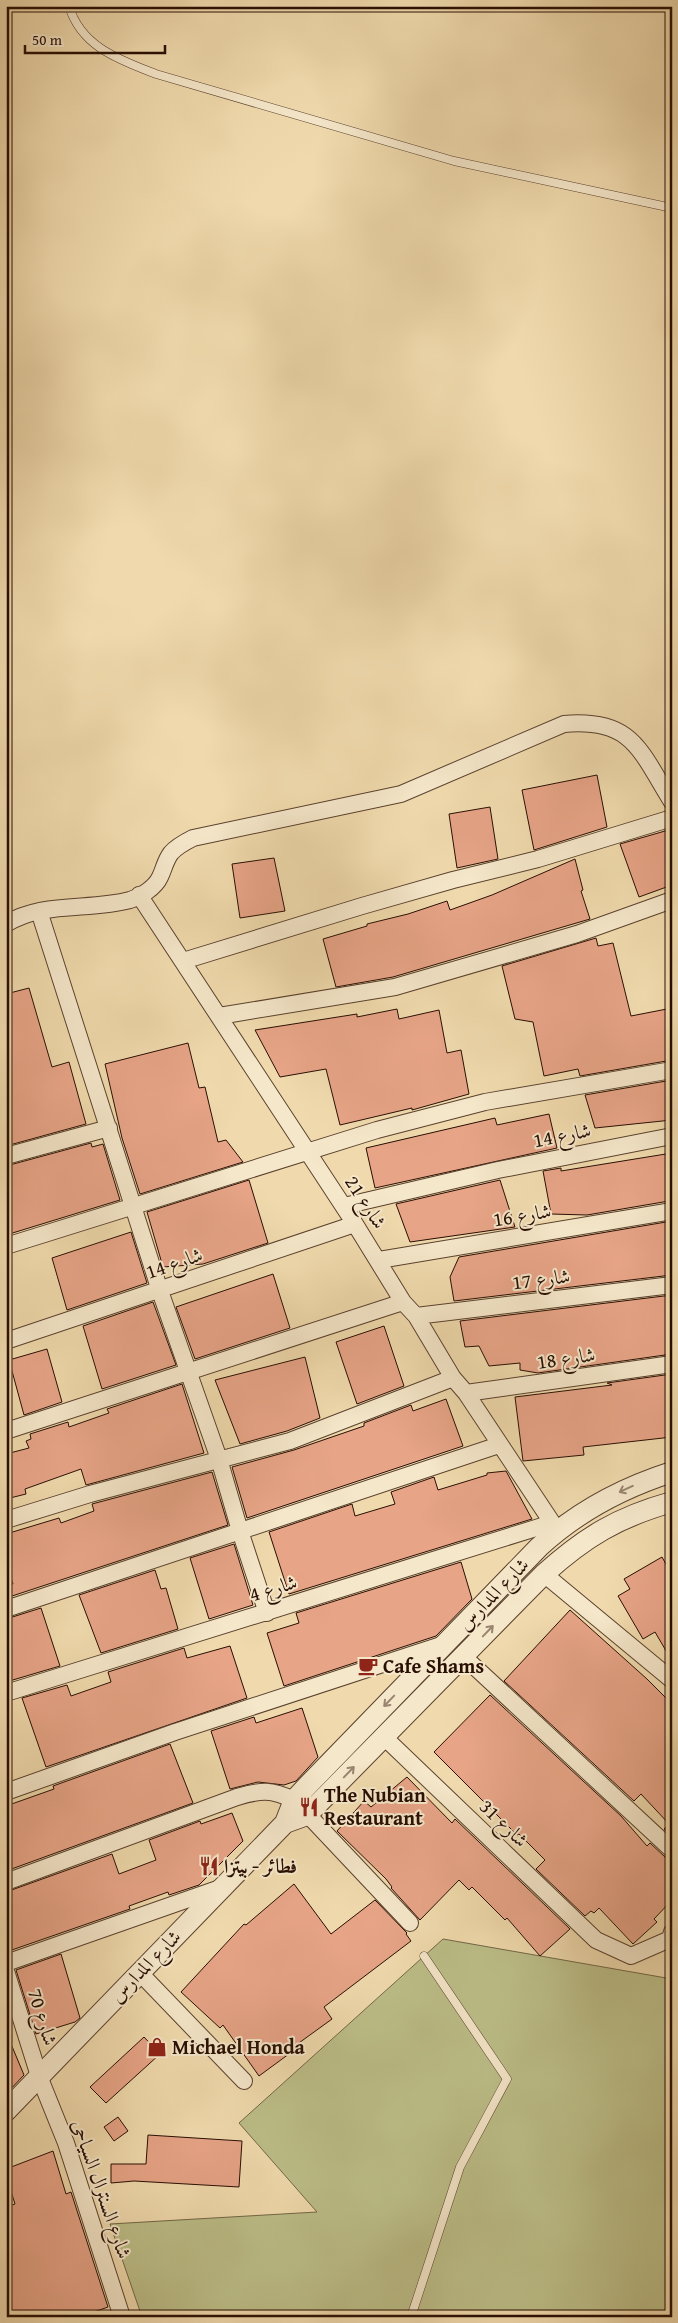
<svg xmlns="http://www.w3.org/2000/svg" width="678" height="2323" viewBox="0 0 678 2323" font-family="'Gentium Book Plus',Amiri,serif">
	<rect width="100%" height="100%" fill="#f0daad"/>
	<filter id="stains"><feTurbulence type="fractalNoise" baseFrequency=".004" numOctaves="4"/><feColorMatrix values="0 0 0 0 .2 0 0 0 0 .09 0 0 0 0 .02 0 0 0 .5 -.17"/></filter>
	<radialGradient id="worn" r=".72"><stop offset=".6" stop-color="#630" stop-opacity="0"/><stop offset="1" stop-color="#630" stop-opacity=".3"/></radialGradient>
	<path fill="#bcbe88" stroke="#726646" d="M 443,1939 L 672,1979 L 672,2317 L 142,2317 L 110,2224 L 317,2212 L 239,2123 Z"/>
	<path fill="#e7a487" stroke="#280e03" d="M 597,775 L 607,827 L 534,850 L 522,790 Z
		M 490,807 L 498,859 L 457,868 L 449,814 Z
		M 672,829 L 672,885 L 639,897 L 620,844 Z
		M 274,858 L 285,911 L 240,918 L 232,864 Z
		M 575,859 L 583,890 L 581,891 L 590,919 L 393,977 L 336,987 L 323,939 L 367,926 L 367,924 L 408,914 L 447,901 L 450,910 L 492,895 Z
		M 596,938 L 598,946 L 613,943 L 631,1016 L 672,1008 L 672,1060 L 580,1076 L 578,1069 L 544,1076 L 533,1022 L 515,1019 L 502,966 Z
		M 29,988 L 52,1067 L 69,1062 L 86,1124 L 6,1146 L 6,994 Z
		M 397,1009 L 399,1019 L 439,1010 L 447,1053 L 461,1050 L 469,1094 L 412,1110 L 412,1108 L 340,1125 L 326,1069 L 280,1077 L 255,1030 L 357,1014 L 357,1017 Z
		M 188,1043 L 199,1088 L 205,1087 L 218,1142 L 226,1140 L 243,1162 L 140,1194 L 122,1138 L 105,1064 Z
		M 672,1080 L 672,1120 L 595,1128 L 585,1095 Z
		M 549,1114 L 557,1148 L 375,1188 L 366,1148 L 495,1118 L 497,1125 Z
		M 91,1143 L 92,1147 L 103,1144 L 120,1200 L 6,1235 L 6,1166 Z
		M 672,1153 L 672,1195 L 668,1195 L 669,1201 L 587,1215 L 551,1214 L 543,1171 L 561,1168 L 561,1171 Z
		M 249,1180 L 268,1243 L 203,1264 L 163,1267 L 147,1212 Z
		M 500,1180 L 515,1227 L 410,1242 L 396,1204 Z
		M 672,1221 L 672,1275 L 454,1301 L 450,1277 L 459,1257 Z
		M 131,1232 L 147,1283 L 67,1310 L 52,1258 Z
		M 273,1274 L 290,1328 L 195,1359 L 176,1307 Z
		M 672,1295 L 672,1354 L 538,1373 L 520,1370 L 520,1363 L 489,1366 L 479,1346 L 465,1347 L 460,1321 Z
		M 153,1302 L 176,1365 L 102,1389 L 83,1326 Z
		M 384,1326 L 404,1386 L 357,1404 L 336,1342 Z
		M 47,1349 L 62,1402 L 24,1415 L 9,1360 Z
		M 305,1357 L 320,1418 L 287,1431 L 240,1444 L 215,1380 Z
		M 672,1374 L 672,1437 L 583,1447 L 584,1455 L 523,1461 L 515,1397 L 612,1385 L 607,1383 Z
		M 182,1384 L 204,1453 L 86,1485 L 81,1469 L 25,1489 L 26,1494 L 6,1499 L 6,1454 L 29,1448 L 26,1441 L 31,1439 L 30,1434 L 68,1422 L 69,1427 L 109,1413 L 107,1409 Z
		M 446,1399 L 463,1446 L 247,1518 L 232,1467 L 294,1450 L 364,1426 L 364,1423 L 411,1405 L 413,1411 Z
		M 506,1471 L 532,1519 L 289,1594 L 269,1532 L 352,1504 L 355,1516 L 395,1504 L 391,1492 L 434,1477 L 438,1490 L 487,1475 L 487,1473 Z
		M 212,1472 L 228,1525 L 6,1598 L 6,1586 L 13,1584 L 6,1562 L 6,1534 L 59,1518 L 61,1523 L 94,1511 L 92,1504 Z
		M 234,1544 L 253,1605 L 209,1619 L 190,1558 Z
		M 662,1557 L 672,1575 L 672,1661 L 655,1632 L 643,1639 L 618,1596 L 630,1589 L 624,1579 Z
		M 461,1562 L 472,1599 L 436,1636 L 284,1686 L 267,1633 L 299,1623 L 296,1613 Z
		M 155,1570 L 161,1589 L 166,1588 L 178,1629 L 101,1653 L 79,1595 Z
		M 41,1608 L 60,1666 L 6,1682 L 6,1619 Z
		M 570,1610 L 647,1679 L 672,1704 L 672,1836 L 664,1829 L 669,1824 L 641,1794 L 634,1801 L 504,1681 Z
		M 230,1646 L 247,1698 L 46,1767 L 22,1698 L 67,1685 L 71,1696 L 111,1682 L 108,1672 L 184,1648 L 187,1658 Z
		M 490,1695 L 621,1816 L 647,1846 L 650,1843 L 665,1857 L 672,1860 L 672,1900 L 654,1919 L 657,1922 L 633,1944 L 599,1908 L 594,1913 L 591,1911 L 585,1916 L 536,1869 L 545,1860 L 519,1834 L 517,1835 L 434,1752 Z
		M 302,1708 L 318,1757 L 296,1781 L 284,1785 L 258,1782 L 230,1789 L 211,1731 L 254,1717 L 256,1723 Z
		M 170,1744 L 193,1803 L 6,1871 L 6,1806 L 54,1789 L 53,1786 Z
		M 407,1777 L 452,1823 L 455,1819 L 570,1929 L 540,1956 L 507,1918 L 505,1920 L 472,1887 L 469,1890 L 459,1880 L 420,1920 L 391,1888 L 392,1887 L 386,1879 L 337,1831 L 364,1801 L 371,1807 Z
		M 232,1813 L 243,1841 L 199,1885 L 169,1895 L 168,1892 L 129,1906 L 130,1909 L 6,1952 L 6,1892 L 112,1854 L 119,1874 L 156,1860 L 149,1840 L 200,1821 L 201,1824 Z
		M 294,1884 L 331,1934 L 375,1900 L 407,1933 L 406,1934 L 411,1941 L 324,2007 L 332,2019 L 292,2048 L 293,2051 L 259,2076 L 223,2025 L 220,2028 L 181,1992 L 244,1924 L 246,1925 Z
		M 61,1954 L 80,2018 L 75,2022 L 36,2034 L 16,1970 Z
		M 6,2032 L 24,2075 L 6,2094 Z
		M 144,2037 L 160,2054 L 106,2103 L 90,2087 Z
		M 118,2117 L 128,2131 L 114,2141 L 104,2127 Z
		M 148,2135 L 242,2141 L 239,2187 L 134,2181 L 111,2183 L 111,2164 L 146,2164 Z
		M 53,2151 L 66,2194 L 71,2192 L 108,2307 L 80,2317 L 6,2317 L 6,2207 L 15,2204 L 6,2176 L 6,2169 Z"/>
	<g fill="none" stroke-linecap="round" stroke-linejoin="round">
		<defs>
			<path id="service" d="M 69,6 C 81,47 120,60 156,74 L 454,161 L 672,208
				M 411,2317 L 460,2167 L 507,2079 L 424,1956"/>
			<path id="minor" d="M 139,895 L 355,1224 L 403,1302 L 416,1316 L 453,1378 L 466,1393 L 557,1530
				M 39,911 L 160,1291 L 219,1459 L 240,1531 L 267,1613
				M 6,924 C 42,901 90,911 130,900 C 140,897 155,888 160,877 C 164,869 165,861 171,853 C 177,846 185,842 193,838 L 401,794 L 564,724 C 633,718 640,751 672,802
				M 183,961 L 362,906 L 453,880 L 538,859 L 672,818
				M 219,1016 L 395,987 L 577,934 L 672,900
				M 6,1156 L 109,1128
				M 344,1206 L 498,1170 L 672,1136
				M 6,1246 L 377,1130 L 485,1102 L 672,1070
				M 379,1260 L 672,1211
				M 416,1316 L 672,1285
				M 6,1341 L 355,1224
				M 466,1393 L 672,1364
				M 6,1431 L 403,1302
				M 6,1520 L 90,1494 L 290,1441 L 453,1378
				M 544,1574 L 672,1680
				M 6,1609 L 499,1445
				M 463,1656 L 672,1850
				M 6,1693 L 552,1523
				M 384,1737 L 596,1940 L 631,1956 L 670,1939 L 672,1932
				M 6,1792 L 175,1732 L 444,1644
				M 6,1882 L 237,1797 C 261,1790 271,1789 294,1800 L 410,1923
				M 6,1963 L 223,1887
				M 6,1971 L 39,2076 L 66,2143 L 122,2317
				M 139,1972 L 244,2081"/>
			<path id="tertiary" d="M 285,1823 L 307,1815 L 544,1574 C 585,1537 618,1517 672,1502
				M 6,2111 L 285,1823 L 294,1800 L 309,1784 L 539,1547 C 578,1511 622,1488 672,1472"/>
		</defs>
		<use href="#service" stroke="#5a412e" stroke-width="9"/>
		<use href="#minor" stroke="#5a412e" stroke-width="18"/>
		<use href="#tertiary" stroke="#5a412e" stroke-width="22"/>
		<use href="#service" stroke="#f5e7ca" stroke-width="8"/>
		<use href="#minor" stroke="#f5e7ca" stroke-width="16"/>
		<use href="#tertiary" stroke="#f5e7ca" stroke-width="20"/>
	</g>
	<defs><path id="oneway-shaft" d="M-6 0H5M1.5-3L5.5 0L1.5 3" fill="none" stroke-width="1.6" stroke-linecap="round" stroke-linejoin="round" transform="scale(1.25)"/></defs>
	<g stroke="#998570">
		<use href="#oneway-shaft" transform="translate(626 1489) rotate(155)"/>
		<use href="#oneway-shaft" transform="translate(488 1631) rotate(-46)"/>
		<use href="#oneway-shaft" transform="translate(389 1701) rotate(134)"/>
		<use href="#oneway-shaft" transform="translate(349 1772) rotate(-46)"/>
	</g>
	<defs>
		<symbol id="cafe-bare" viewBox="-9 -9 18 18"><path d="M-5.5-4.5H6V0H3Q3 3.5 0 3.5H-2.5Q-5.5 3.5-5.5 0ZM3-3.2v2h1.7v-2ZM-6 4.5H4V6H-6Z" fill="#8f2418" stroke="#f5e7ca" stroke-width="2.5" paint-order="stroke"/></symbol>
		<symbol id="restaurant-bare" viewBox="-9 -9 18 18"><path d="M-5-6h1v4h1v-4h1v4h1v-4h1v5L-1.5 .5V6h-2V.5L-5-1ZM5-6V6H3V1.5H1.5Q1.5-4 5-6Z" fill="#8f2418" stroke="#f5e7ca" stroke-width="2.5" paint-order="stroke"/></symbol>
		<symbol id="shop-bare" viewBox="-9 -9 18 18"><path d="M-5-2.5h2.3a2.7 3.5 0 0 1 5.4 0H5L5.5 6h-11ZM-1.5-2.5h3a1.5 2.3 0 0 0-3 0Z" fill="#8f2418" stroke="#f5e7ca" stroke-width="2.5" paint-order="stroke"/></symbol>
	</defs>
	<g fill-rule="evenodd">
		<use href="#cafe-bare" x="354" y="1652" width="28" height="28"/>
		<use href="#restaurant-bare" x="295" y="1793" width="28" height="28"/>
		<use href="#restaurant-bare" x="195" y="1852" width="28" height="28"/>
		<use href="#shop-bare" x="143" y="2033" width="28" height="28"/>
	</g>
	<g text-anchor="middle" stroke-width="4" stroke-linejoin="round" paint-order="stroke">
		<g font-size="20" fill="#280e03" stroke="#f5e7ca">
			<text transform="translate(562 1135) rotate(-11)" y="7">شارع 14</text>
			<text transform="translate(366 1202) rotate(57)" y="7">شارع 21</text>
			<text transform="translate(522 1215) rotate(-9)" y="7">شارع 16</text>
			<text transform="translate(174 1263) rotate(-19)" y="7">شارع 14</text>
			<text transform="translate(541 1279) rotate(-7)" y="7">شارع 17</text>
			<text transform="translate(566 1358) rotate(-8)" y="7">شارع 18</text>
			<text transform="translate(273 1588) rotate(-17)" y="7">شارع 4</text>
			<text transform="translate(493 1594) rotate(-46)" y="7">شارع المدارس</text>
			<text transform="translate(504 1823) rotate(44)" y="7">شارع 31</text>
			<text transform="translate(145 1966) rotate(-46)" y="7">شارع المدارس</text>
			<text transform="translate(43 2017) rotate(73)" y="7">شارع 70</text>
			<text transform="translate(102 2189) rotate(71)" y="7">شارع السنترال السياحى</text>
		</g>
		<g font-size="20" font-weight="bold" fill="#280e03" stroke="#f5e7ca" text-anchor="start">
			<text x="383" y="1673">Cafe Shams</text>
			<text x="324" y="1802">The Nubian<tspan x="324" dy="23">Restaurant</tspan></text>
			<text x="224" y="1873">فطائر - بيتزا</text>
			<text x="172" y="2054">Michael Honda</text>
		</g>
	</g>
	<rect width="678" height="2323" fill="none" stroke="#f0daad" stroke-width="25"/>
	<rect x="8" y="8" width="663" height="2308" fill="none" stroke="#280e03" stroke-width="2.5"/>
	<rect x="12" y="12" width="653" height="2298" fill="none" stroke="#280e03"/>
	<path d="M25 45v8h140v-8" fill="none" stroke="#280e03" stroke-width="2.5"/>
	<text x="32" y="45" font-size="15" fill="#280e03" stroke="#f5e7ca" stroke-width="4" paint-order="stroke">50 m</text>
	<rect width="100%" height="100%" filter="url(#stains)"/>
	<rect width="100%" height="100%" fill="url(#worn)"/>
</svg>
